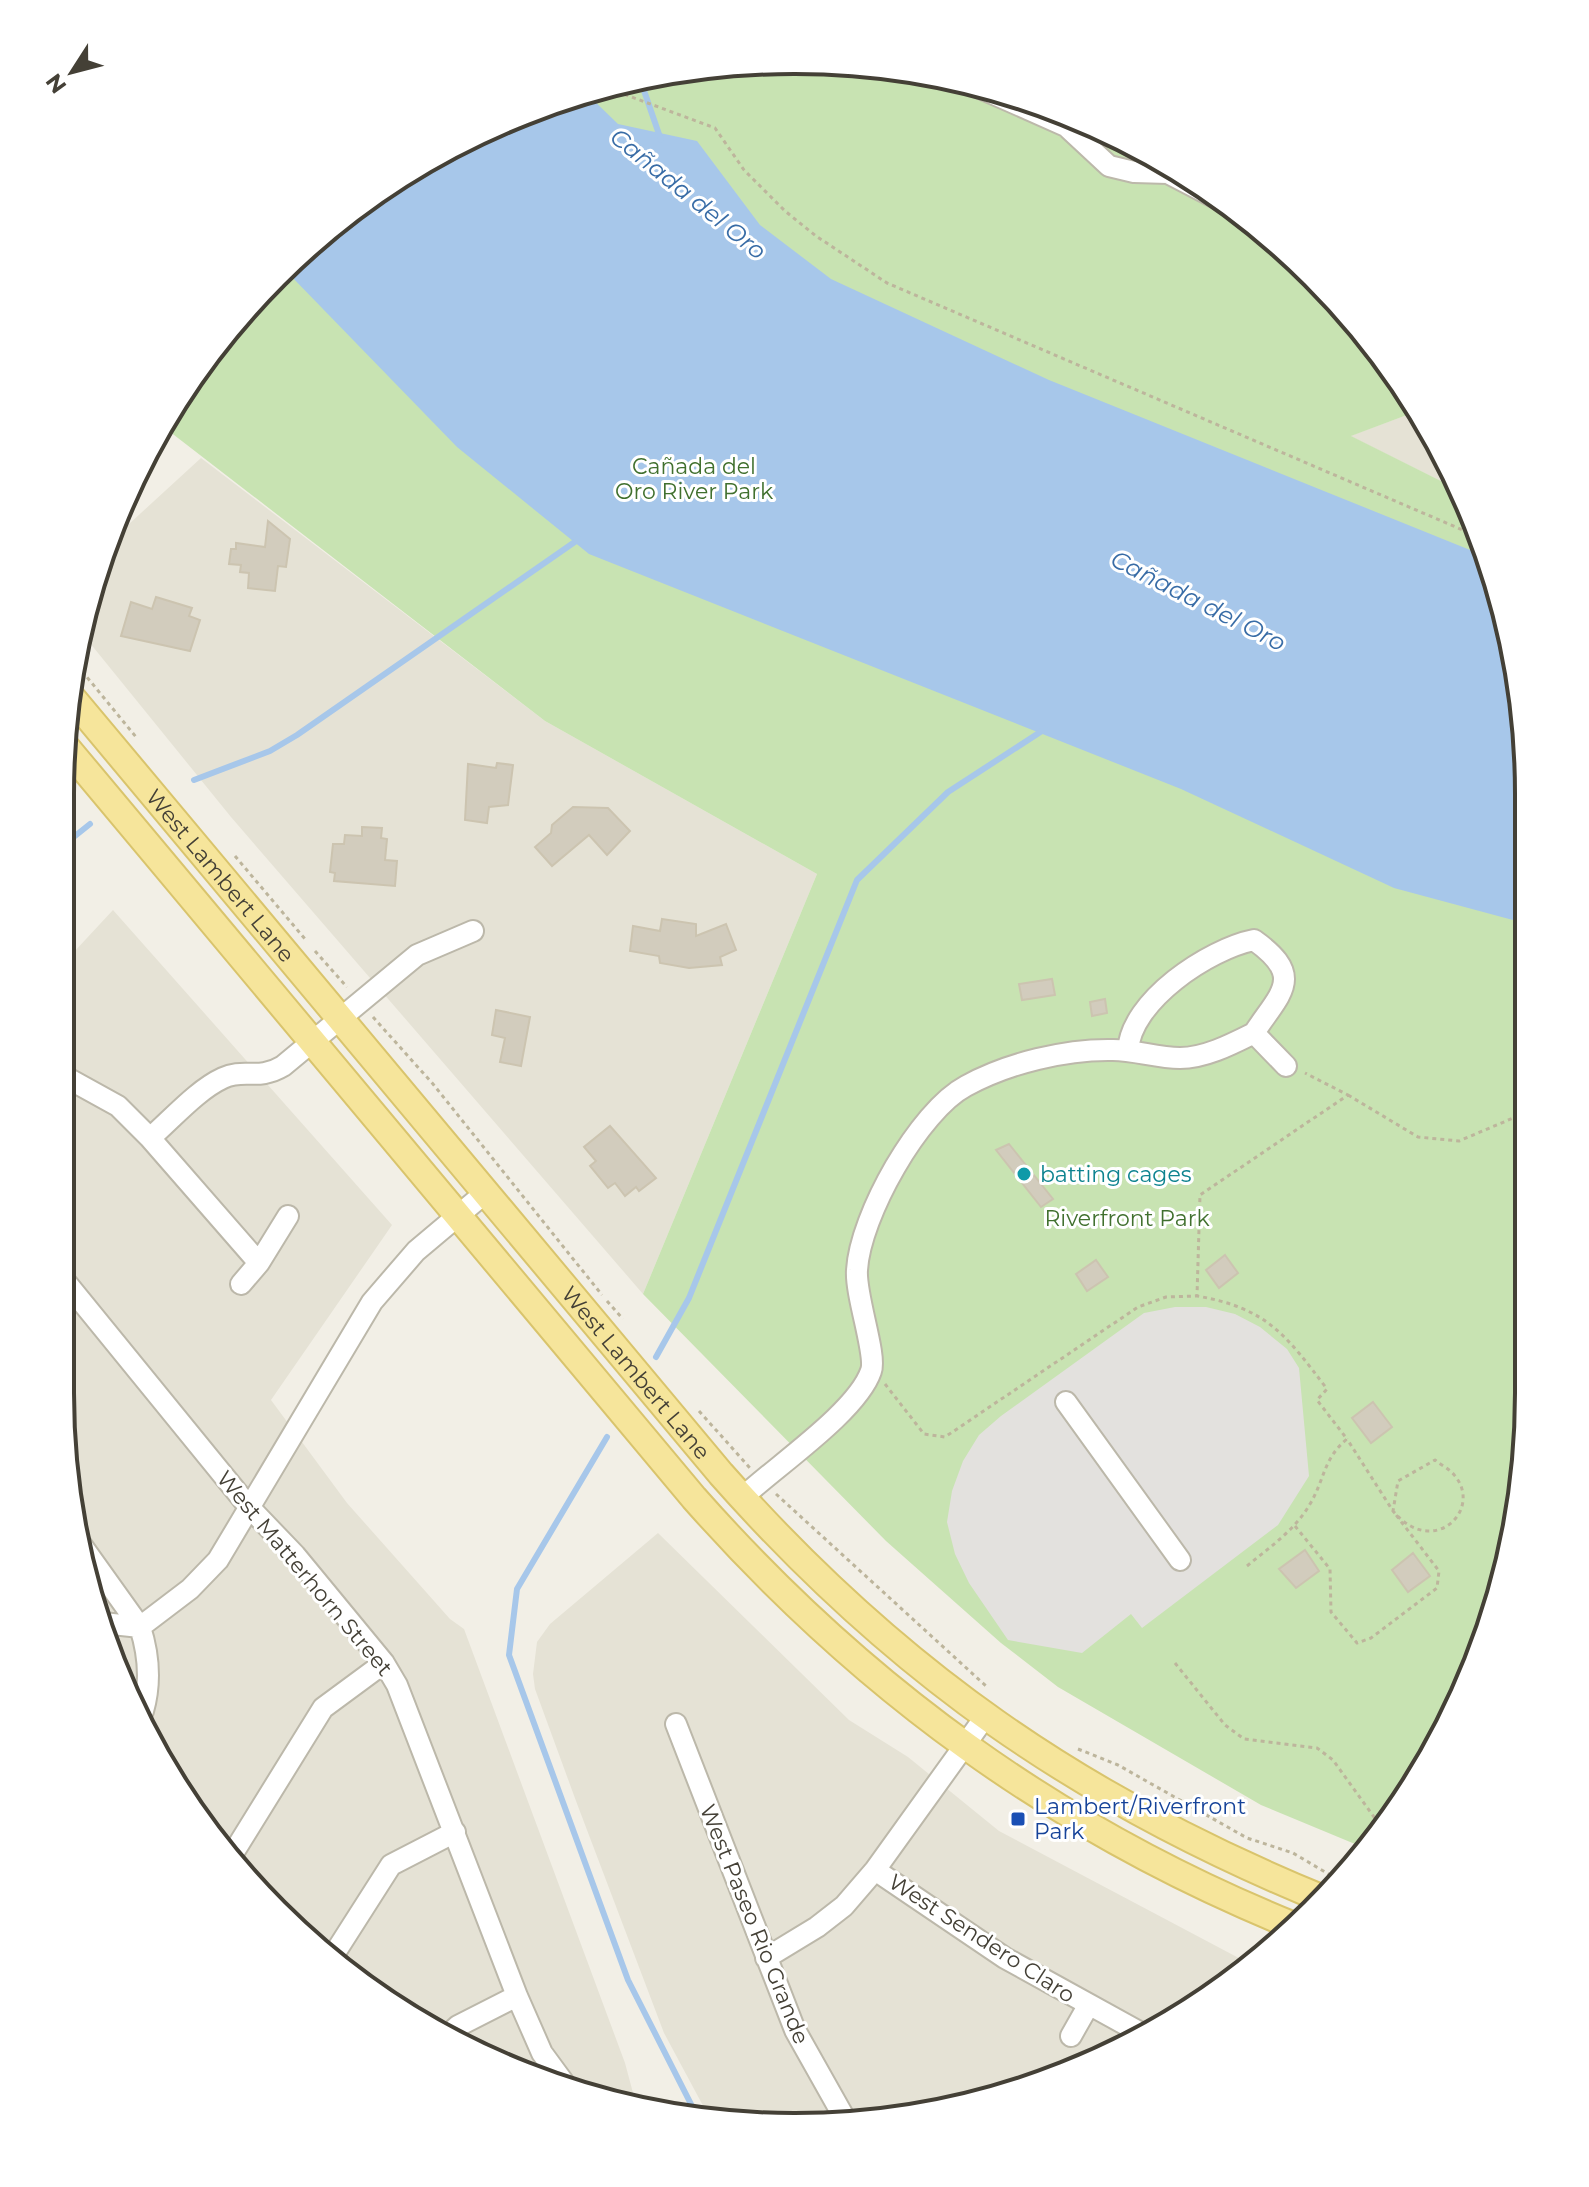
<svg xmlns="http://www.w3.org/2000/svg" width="1589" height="2187" viewBox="0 0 1589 2187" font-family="Montserrat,sans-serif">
	<rect width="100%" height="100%" fill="#f2efe6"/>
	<path fill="#e5e2d5" d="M 1415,412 L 1459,490 L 1350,436 Z
		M 201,458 L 545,721 L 817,874 L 643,1294 L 231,817 L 81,632 L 85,605 L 117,535 Z
		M 113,910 L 392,1225 L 271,1400 L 347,1503 L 450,1619 L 464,1629 L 625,2063 L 637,2108 L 470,2051 L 311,1945 L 184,1800 L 85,1583 L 60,1392 L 60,967 Z
		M 658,1533 L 849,1720 L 908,1757 L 999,1831 L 1252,1965 L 1242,1975 L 1076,2071 L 890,2121 L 708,2115 L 664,2033 L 576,1801 L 535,1689 L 533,1674 L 537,1642 L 550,1624 Z"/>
	<path fill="#c8e3b2" d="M 746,62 L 890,66 L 978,87 L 1066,120 L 1071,118 L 1161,158 L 1278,242 L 1377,347 L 1415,412 L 1351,436 L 1459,490 L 1473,513 L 1523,698 L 1527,1441 L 1504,1583 L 1431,1759 L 1367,1849 L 1261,1805 L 1058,1687 L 1001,1643 L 886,1541 L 643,1294 L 817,874 L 545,721 L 165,428 L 184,387 L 347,212 L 469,136 L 604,85 Z"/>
	<path fill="#e3e1de" d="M 1175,1307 L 1206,1307 L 1235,1314 L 1260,1327 L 1287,1349 L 1299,1368 L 1309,1476 L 1278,1525 L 1142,1628 L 1131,1614 L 1082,1653 L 1008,1640 L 969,1583 L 955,1554 L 947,1522 L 952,1491 L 963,1461 L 979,1435 L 1001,1416 L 1144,1313 Z"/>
	<path fill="#a7c7ea" d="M 585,92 L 618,124 L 697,141 L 760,225 L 831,279 L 1049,380 L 1485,556 L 1523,698 L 1524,923 L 1394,888 L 1181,789 L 589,554 L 457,447 L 289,274 L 347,212 L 469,136 Z"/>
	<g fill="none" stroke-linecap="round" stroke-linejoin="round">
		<path stroke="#a7c7ea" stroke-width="6" d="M 640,79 L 661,140
			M 194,780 L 270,751 L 297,735 L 579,539
			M 60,848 L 90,824
			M 656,1357 L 689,1298 L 857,880 L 948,792 L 1045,729
			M 607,1437 L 517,1589 L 509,1655 L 628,1980 L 696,2114"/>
	</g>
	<path fill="#d2ccbd" stroke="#ccc4b0" stroke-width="2" d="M 268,521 L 290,539 L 286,567 L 278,566 L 275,591 L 248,588 L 249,573 L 240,572 L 241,565 L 229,564 L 231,549 L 236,549 L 236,543 L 265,547 Z
		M 156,597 L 192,608 L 189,616 L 200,620 L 190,651 L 121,636 L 131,602 L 152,609 Z
		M 497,763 L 513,765 L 508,805 L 489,807 L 487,823 L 465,820 L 468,764 L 496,768 Z
		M 573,807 L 608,808 L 630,831 L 607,855 L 589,835 L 552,866 L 535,847 L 551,833 L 552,825 Z
		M 362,827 L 382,828 L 381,838 L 387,839 L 385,860 L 397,861 L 395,886 L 334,881 L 335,873 L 330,872 L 333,844 L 344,844 L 345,835 L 362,836 Z
		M 662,919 L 696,924 L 696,936 L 726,924 L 736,950 L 720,957 L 722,965 L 689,968 L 660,963 L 659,956 L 630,951 L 633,926 L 660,931 Z
		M 1052,979 L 1055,995 L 1022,1000 L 1019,984 Z
		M 1105,999 L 1107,1013 L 1092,1016 L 1090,1002 Z
		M 496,1010 L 530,1017 L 521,1066 L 500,1062 L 505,1038 L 492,1035 Z
		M 610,1126 L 656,1178 L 639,1191 L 636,1187 L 625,1196 L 615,1183 L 608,1188 L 590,1166 L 596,1161 L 584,1147 Z
		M 1009,1144 L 1053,1199 L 1041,1207 L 996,1150 Z
		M 1225,1255 L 1238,1273 L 1219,1288 L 1206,1270 Z
		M 1096,1260 L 1108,1277 L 1087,1291 L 1076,1274 Z
		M 1373,1402 L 1392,1427 L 1371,1443 L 1352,1418 Z
		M 1305,1550 L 1319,1571 L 1296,1588 L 1279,1569 Z
		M 1413,1553 L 1430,1576 L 1408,1592 L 1392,1570 Z"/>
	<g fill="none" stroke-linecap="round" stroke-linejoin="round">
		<defs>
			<path id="minor" d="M 978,87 L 1066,126 L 1109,166 L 1134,172 L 1168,173 L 1222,201
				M 1128,1051 C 1130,1001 1209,949 1254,940 C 1306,977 1280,993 1254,1033
				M 60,1074 L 118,1106 L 150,1138
				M 259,1263 L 288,1216
				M 60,1275 L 249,1507 L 295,1555 L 384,1663 L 397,1685 L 517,1996 L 542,2053 L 564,2083
				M 241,1284 L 259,1263 L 150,1138 C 172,1119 197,1090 223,1078 C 244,1068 258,1081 283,1066 L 417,955 L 473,931
				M 1066,1402 L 1180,1560
				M 742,1498 C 776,1466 857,1412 871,1371 C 877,1355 855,1295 857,1270 C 860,1216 919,1111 966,1086 C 1008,1063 1066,1049 1113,1050 C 1135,1050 1157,1058 1180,1058 C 1205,1058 1232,1044 1254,1033 L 1286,1066
				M 80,1543 L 140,1627
				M 103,1623 L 140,1627
				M 143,1711 C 151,1683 149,1655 140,1627 L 190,1589 L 218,1560 L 372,1302 L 416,1251 L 485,1193
				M 676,1724 L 795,2030 L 845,2119
				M 232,1855 L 323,1708 L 384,1663
				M 875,1870 L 1005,1958 L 1141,2033
				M 766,1958 L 817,1927 L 844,1906 L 875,1870 L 985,1717
				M 331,1959 L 391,1865 L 455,1832
				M 447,2036 L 458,2026 L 517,1996
				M 1071,2036 L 1088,2006"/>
			<g id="major">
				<path id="s1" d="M 73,699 L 721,1474 C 896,1672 1079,1799 1323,1899"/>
				<path d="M 66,747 L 694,1498 C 863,1689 1057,1830 1294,1926"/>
			</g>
		</defs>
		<use href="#minor" stroke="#bcb8aa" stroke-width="24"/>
		<use href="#major" stroke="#d9c46c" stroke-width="30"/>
		<path stroke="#bdb59c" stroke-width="3" stroke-dasharray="4 4" stroke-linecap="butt" d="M 602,86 L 715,128 L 744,170 L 785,211 L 816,236 L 887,283 L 1479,537
			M 77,665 L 136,737
			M 235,856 L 305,939
			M 315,951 L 347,987
			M 373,1017 L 433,1084 L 602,1295
			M 1348,1095 L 1418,1137 L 1459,1141 L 1525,1113
			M 607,1301 L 623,1319
			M 885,1384 L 924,1434 L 945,1437 L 1138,1307 L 1166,1297 L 1197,1296
			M 699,1411 L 750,1468
			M 776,1494 L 986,1686
			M 1295,1526 L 1330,1569 L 1331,1612 L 1357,1643 L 1371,1638 L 1437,1588 L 1439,1571 L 1393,1511 C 1433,1559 1483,1510 1455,1476 C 1450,1469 1441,1465 1435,1460 L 1398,1481 L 1393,1511 L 1347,1439
			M 1247,1566 C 1270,1547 1295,1530 1310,1504 C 1325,1479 1323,1459 1347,1439 L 1317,1400 L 1327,1389 C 1286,1335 1267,1308 1197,1296 L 1200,1195 L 1348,1095 L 1305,1073
			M 1175,1663 L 1225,1725 L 1244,1739 L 1317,1748 L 1333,1760 L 1382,1828
			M 1078,1749 L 1118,1765 L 1247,1838 L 1293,1853 L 1342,1882"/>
		<use href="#minor" stroke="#fff" stroke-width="20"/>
		<use href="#major" stroke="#f6e59b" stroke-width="26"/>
	</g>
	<circle fill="#0f9aa8" stroke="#fff" stroke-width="3" cx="1024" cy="1174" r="8"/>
	<rect fill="#1a4fb4" stroke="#fff" stroke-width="3" x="1010" y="1811" width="16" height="16" rx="4"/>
	<g text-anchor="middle" stroke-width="6" stroke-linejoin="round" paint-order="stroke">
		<g font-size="22" fill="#40702e" stroke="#fff">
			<text x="694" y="474">Cañada del<tspan x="694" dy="25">Oro River Park</tspan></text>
			<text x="1127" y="1226">Riverfront Park</text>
		</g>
		<g font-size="22" fill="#444036" stroke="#fff">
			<text dy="8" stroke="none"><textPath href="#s1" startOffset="230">West Lambert Lane</textPath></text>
			<text dy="8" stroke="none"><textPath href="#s1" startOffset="878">West Lambert Lane</textPath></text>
			<text transform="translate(305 1573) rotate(50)" y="8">West Matterhorn Street</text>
			<text transform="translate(755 1924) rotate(68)" y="8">West Paseo Rio Grande</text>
			<text transform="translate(982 1938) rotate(33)" y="8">West Sendero Claro</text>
		</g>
		<g font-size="22" fill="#0d838f" stroke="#fff" text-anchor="start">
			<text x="1040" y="1182">batting cages</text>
		</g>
		<g font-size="22" fill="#164399" stroke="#fff" text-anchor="start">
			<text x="1034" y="1814">Lambert/Riverfront<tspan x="1034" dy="25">Park</tspan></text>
		</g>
		<g font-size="24" font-style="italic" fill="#386ca6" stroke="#fff">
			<text transform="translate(688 194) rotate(39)" y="8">Cañada del Oro</text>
			<text transform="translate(1198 601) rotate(27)" y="8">Cañada del Oro</text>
		</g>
	</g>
	<path d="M0 0H1589V2187H0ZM794 74H795A720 720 0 0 1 1515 794V1393A720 720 0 0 1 795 2113H794A720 720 0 0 1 74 1393V794A720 720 0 0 1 794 74Z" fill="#fff" fill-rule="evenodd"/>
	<path fill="none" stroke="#444036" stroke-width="4" d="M794 74H795A720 720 0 0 1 1515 794V1393A720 720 0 0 1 795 2113H794A720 720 0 0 1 74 1393V794A720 720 0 0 1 794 74Z"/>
	<g transform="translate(72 72) rotate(234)" stroke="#ffffff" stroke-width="6" paint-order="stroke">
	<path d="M0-6L14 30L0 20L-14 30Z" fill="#444036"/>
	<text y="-12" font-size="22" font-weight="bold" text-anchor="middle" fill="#444036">N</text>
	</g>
</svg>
